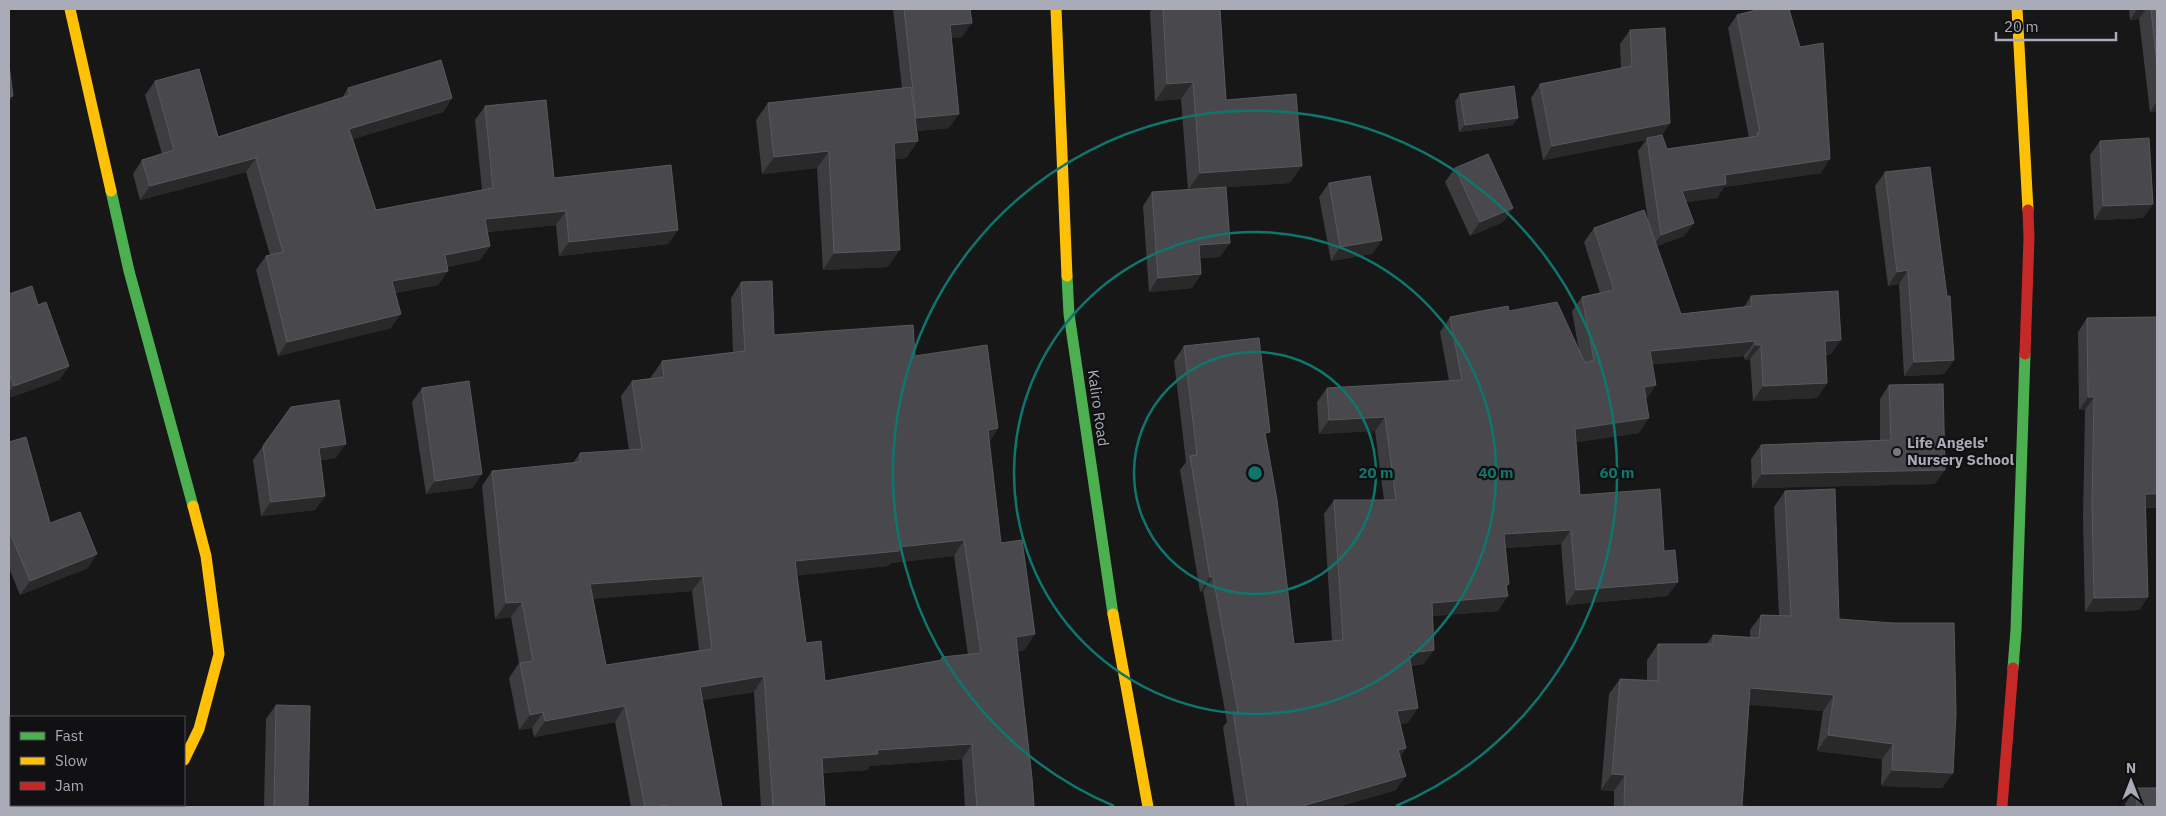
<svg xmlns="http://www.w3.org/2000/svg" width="2166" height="816" viewBox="0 0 2166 816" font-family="'IBM Plex Sans',sans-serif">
	<rect width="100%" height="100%" fill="#171717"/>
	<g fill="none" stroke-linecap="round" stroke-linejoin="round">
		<path stroke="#4c4d50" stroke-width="28" d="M 161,807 L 162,805"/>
		<path stroke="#4caf50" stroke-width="11" d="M 111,191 L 129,271 L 193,506
			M 1067,276 L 1069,314 L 1113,614
			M 2013,668 L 2016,630 L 2025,354"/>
		<path stroke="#ffc107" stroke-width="11" d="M 70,9 L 111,191
			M 1056,9 L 1067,276
			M 2017,9 L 2028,210
			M 1113,614 L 1148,807
			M 184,760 L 199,729 L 219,654 L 206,556 L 193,506"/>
		<path stroke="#c62828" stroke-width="11" d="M 2025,354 L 2029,238 L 2028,210
			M 2002,807 L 2013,668"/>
	</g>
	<path fill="#3d3d40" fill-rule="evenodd" d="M 893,9 L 970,9 L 962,37 L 951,38 L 949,128 L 917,131 L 918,141 L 906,158 L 895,159 L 888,267 L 823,270 L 817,168 L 762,174 L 756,120 L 768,103 L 902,88 Z
		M 1152,9 L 1220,9 L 1226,100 L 1290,183 L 1226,187 L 1220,257 L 1200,258 L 1201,274 L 1192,288 L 1149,292 L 1143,206 L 1152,192 L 1188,190 L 1181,99 L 1155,101 L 1150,12 Z
		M 2129,9 L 2157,9 L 2157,111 L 2150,112 L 2139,19 L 2130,20 Z
		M 1737,15 L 1821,173 L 1724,187 L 1717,198 L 1686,202 L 1694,223 L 1684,236 L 1657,246 L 1681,314 L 1744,307 L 1751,296 L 1831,354 L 1826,355 L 1827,383 L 1817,398 L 1753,401 L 1750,359 L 1745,360 L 1744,356 L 1652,364 L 1646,399 L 1639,433 L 1576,442 L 1580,495 L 1664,551 L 1678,582 L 1667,596 L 1566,605 L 1561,544 L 1506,548 L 1507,588 L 1498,611 L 1432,616 L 1434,650 L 1423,664 L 1411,666 L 1408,723 L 1400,724 L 1406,748 L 1400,757 L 1396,790 L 1338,807 L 1235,807 L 1223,727 L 1227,722 L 1203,591 L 1200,592 L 1180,470 L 1186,462 L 1174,361 L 1184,346 L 1266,437 L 1294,644 L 1332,641 L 1324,514 L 1334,500 L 1384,500 L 1375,431 L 1319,434 L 1317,402 L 1327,388 L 1449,381 L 1440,332 L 1450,317 L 1509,311 L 1579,351 L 1572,311 L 1582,297 L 1600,293 L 1584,242 L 1594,228 L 1648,221 L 1638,151 L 1646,140 L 1543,160 L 1531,98 L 1540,84 L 1621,68 L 1620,44 L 1630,30 L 1662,135 L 1667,149 L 1749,138 L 1728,28 Z
		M 155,81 L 218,137 L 342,98 L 348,88 L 452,98 L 443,112 L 353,139 L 376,210 L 482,190 L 475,120 L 485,106 L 554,178 L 678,230 L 668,244 L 559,256 L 556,225 L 487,232 L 490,246 L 480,260 L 447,267 L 448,271 L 438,285 L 395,293 L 391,328 L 278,356 L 256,270 L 266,256 L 270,255 L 246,172 L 140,200 L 133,174 L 142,160 L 162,154 L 145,95 Z
		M 1460,94 L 1513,125 L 1459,132 L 1455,101 Z
		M 2100,141 L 2153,204 L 2143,218 L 2094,220 L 2090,155 Z
		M 1455,168 L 1513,208 L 1503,222 L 1470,236 L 1445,182 Z
		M 1885,172 L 1954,360 L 1944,374 L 1904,376 L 1899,284 L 1888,286 L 1875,186 Z
		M 1329,183 L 1382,240 L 1372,254 L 1331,261 L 1319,197 Z
		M 741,282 L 774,335 L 915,356 L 998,428 L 989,442 L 1001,543 L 1025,650 L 1018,651 L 1034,807 L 965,807 L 962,759 L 870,766 L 867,770 L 823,773 L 825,807 L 761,807 L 754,692 L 702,700 L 722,807 L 631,807 L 615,722 L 534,737 L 532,728 L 519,730 L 509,678 L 519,663 L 511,617 L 495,619 L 482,486 L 492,471 L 573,463 L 580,453 L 629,450 L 621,396 L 632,381 L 651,378 L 651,377 L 662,361 L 733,352 L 731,298 ZM 954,556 L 968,655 L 942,657 L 940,660 L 825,681 L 806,643 L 797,575 L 888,566 L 891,563 ZM 692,591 L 699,650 L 606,665 L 593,598 Z
		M 9,294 L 38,305 L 69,366 L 59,380 L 9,398 Z
		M 2157,317 L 2157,508 L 2146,508 L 2148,597 L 2139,610 L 2085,612 L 2083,518 L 2085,410 L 2079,410 L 2078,332 L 2087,318 Z
		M 1889,385 L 1935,484 L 1752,488 L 1751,459 L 1761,445 L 1880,440 L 1880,399 Z
		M 422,388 L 482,474 L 472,488 L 426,494 L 412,402 Z
		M 291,407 L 336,458 L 321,460 L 325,496 L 315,510 L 261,516 L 253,460 Z
		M 9,442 L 50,523 L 88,568 L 20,595 L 9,568 Z
		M 1785,491 L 1839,619 L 1953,773 L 1942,788 L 1881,786 L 1882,759 L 1817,751 L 1823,711 L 1749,704 L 1742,806 L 1752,807 L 1614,807 L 1614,791 L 1601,790 L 1609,694 L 1620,679 L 1647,680 L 1647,660 L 1658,644 L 1707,644 L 1713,635 L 1750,637 L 1750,630 L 1761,615 L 1779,616 L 1774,507 Z
		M 276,705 L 308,807 L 264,807 L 266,719 Z
		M 2136,788 L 2157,807 L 2125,807 L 2125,804 Z"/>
	<path fill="#29292a" d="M 2137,9 L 2146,9 L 2139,19 L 2130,20 Z
		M 972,23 L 962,37 L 940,39 L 950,25 Z
		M 1193,82 L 1181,99 L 1155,101 L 1167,84 Z
		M 13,96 L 9,103 L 9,97 Z
		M 452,98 L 443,112 L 340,143 L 349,129 Z
		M 2157,101 L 2157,111 L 2150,112 Z
		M 959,114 L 949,128 L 906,132 L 916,118 Z
		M 1518,118 L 1513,125 L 1459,132 L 1465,125 Z
		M 1670,123 L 1661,137 L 1647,138 L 1646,140 L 1543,160 L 1552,146 Z
		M 918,141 L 906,158 L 882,160 L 894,143 Z
		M 829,151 L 817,168 L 762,174 L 774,157 Z
		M 256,158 L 246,172 L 140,200 L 150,186 Z
		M 1830,159 L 1821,173 L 1724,187 L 1717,198 L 1673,204 L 1682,191 L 1725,175 Z
		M 1302,166 L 1290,183 L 1188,190 L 1200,173 Z
		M 2153,204 L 2143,218 L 2094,220 L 2103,206 Z
		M 1513,208 L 1503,222 L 1470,236 L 1480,222 Z
		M 566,211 L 556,225 L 475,233 L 485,219 Z
		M 1694,223 L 1684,236 L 1652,248 L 1661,235 Z
		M 678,230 L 668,244 L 559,256 L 569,242 Z
		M 1382,240 L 1372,254 L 1331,261 L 1340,247 Z
		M 1230,243 L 1220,257 L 1190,259 L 1199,245 Z
		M 490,246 L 480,260 L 435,269 L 445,255 Z
		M 900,250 L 888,267 L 823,270 L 834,253 Z
		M 1908,270 L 1899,284 L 1888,286 L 1897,272 Z
		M 448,271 L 438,285 L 383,295 L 392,281 Z
		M 1201,274 L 1192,288 L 1149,292 L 1158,278 Z
		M 401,314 L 391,328 L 278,356 L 287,342 Z
		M 1841,340 L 1831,354 L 1815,355 L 1825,341 Z
		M 1755,341 L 1744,356 L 1640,366 L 1650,351 Z
		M 1755,345 L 1761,345 L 1750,359 L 1745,360 Z
		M 1954,360 L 1944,374 L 1904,376 L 1914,362 Z
		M 69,366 L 59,380 L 9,398 L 9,392 L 14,386 Z
		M 1827,383 L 1817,398 L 1753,401 L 1763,386 Z
		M 1656,385 L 1646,400 L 1644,387 Z
		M 2088,397 L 2094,397 L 2085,410 L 2079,410 Z
		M 1385,417 L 1375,431 L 1319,434 L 1329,420 Z
		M 1649,418 L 1639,433 L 1565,444 L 1575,429 Z
		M 998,428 L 988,444 L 988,430 Z
		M 346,444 L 336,458 L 309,462 L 319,448 Z
		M 1945,470 L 1935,484 L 1752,488 L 1762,474 Z
		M 482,474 L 472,488 L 426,494 L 435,481 Z
		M 2145,494 L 2157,494 L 2157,508 L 2136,507 Z
		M 325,496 L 315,510 L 261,516 L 271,502 Z
		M 1571,530 L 1561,544 L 1494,549 L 1504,534 Z
		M 964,540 L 954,556 L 891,563 L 888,566 L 784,577 L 795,561 L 899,547 Z
		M 97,554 L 88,568 L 20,595 L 30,581 Z
		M 703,576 L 692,591 L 580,600 L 590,584 Z
		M 1210,577 L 1213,577 L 1203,591 L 1200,592 Z
		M 1678,582 L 1667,596 L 1566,605 L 1576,590 Z
		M 1509,584 L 1500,597 L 1508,596 L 1498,611 L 1421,617 L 1432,603 Z
		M 2148,597 L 2139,610 L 2085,612 L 2094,598 Z
		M 522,602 L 511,617 L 495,619 L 506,603 Z
		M 1035,634 L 1025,650 L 1005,652 L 1016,637 Z
		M 1434,650 L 1423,664 L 1399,667 L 1409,653 Z
		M 764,676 L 754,692 L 689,702 L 700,687 Z
		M 1750,688 L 1834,695 L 1823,711 L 1739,704 Z
		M 625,706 L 615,722 L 534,737 L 545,721 Z
		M 1418,708 L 1408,723 L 1387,726 L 1397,711 Z
		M 543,712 L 532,728 L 519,730 L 530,715 Z
		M 1828,735 L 1893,744 L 1882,759 L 1817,751 Z
		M 972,744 L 962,759 L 870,766 L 867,770 L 811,773 L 822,758 L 877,750 Z
		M 1406,748 L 1396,762 L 1398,750 Z
		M 1892,770 L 1953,773 L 1942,788 L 1881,786 Z
		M 1612,774 L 1625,775 L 1614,791 L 1601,790 Z
		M 1406,776 L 1396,790 L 1338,807 L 1299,807 Z"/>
	<path fill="#49494d" stroke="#58595d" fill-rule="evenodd" d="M 904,9 L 970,9 L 972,23 L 950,25 L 959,114 L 916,118 Z
		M 1163,9 L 1220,9 L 1226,100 L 1296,94 L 1302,166 L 1200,173 L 1193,82 L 1167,84 Z
		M 1760,9 L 1789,9 L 1800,47 L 1823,43 L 1830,159 L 1725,175 L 1726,184 L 1682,191 L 1694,223 L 1661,235 L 1647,138 L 1662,135 L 1667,149 L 1758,136 L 1757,133 L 1760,132 L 1737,15 Z
		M 2151,9 L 2157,9 L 2157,65 Z
		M 1665,28 L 1670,123 L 1552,146 L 1540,84 L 1632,66 L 1630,30 Z
		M 441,60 L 452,98 L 349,129 L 376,210 L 493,188 L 485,106 L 546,100 L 554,178 L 671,165 L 678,230 L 569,242 L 566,211 L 485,219 L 490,246 L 445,255 L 448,271 L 392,281 L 401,314 L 287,342 L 266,256 L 283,252 L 256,158 L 150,186 L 142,160 L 174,150 L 155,81 L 199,69 L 218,137 L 350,95 L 348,88 Z
		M 9,65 L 13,96 L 9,97 Z
		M 1514,86 L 1518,118 L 1465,125 L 1460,94 Z
		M 911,87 L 918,141 L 894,143 L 900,250 L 834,253 L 829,151 L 774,157 L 768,103 Z
		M 2149,138 L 2153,204 L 2103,206 L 2100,141 Z
		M 1488,154 L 1513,208 L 1480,222 L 1455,168 Z
		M 1930,167 L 1947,296 L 1950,296 L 1954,360 L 1914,362 L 1908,270 L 1897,272 L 1885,172 Z
		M 1370,176 L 1382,240 L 1340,247 L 1329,183 Z
		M 1226,187 L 1230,243 L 1199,245 L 1201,274 L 1158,278 L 1152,192 Z
		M 1644,210 L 1681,314 L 1752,306 L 1751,296 L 1838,291 L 1841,340 L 1825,341 L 1827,383 L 1763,386 L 1761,345 L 1755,345 L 1755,341 L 1650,351 L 1656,385 L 1644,387 L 1649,418 L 1575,429 L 1580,495 L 1660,489 L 1664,551 L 1675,550 L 1678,582 L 1576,590 L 1571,530 L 1504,534 L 1509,584 L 1506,585 L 1508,596 L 1432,603 L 1434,650 L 1409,653 L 1418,708 L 1397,711 L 1406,748 L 1398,750 L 1406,776 L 1299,807 L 1248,807 L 1233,712 L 1238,712 L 1213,577 L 1210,577 L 1190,456 L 1197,455 L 1184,346 L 1259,338 L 1270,432 L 1265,433 L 1277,500 L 1294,644 L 1343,640 L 1334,500 L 1396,500 L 1385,417 L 1329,420 L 1327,388 L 1462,380 L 1450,317 L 1508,306 L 1509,311 L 1557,302 L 1585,363 L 1594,360 L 1582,297 L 1614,290 L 1594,228 Z
		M 772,281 L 774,335 L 913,325 L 915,356 L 987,345 L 998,428 L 988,430 L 1001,543 L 1022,540 L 1035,634 L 1016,637 L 1032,778 L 1034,807 L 977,807 L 972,744 L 877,750 L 878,754 L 822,758 L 825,807 L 773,807 L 764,676 L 700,687 L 722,807 L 666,807 L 666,805 L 656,807 L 645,807 L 625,706 L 545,721 L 543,712 L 530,715 L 520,663 L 533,661 L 522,602 L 506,603 L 492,471 L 580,462 L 580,453 L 642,449 L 632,381 L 664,377 L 662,361 L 745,351 L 741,282 ZM 964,540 L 981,653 L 942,657 L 942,660 L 825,681 L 821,641 L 806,643 L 795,561 L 899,551 L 899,547 ZM 703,576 L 712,649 L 606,665 L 590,584 Z
		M 32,286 L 38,305 L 46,302 L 69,366 L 14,386 L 9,373 L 9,294 Z
		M 2157,317 L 2157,494 L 2145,494 L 2148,597 L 2094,598 L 2092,504 L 2094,397 L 2088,397 L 2087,318 Z
		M 469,381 L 482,474 L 435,481 L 422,388 Z
		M 1943,384 L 1945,470 L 1762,474 L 1761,445 L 1891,440 L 1889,385 Z
		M 339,400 L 346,444 L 319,448 L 325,496 L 271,502 L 263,446 L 291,407 Z
		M 26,437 L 50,523 L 80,512 L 97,554 L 30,581 L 9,530 L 9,442 Z
		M 1835,489 L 1839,619 L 1892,623 L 1954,623 L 1956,713 L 1953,773 L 1892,770 L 1893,744 L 1828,735 L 1834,695 L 1750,688 L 1742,806 L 1752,807 L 1624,807 L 1625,775 L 1612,774 L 1620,679 L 1658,681 L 1658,644 L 1713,644 L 1713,635 L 1759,638 L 1761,615 L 1791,616 L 1785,491 Z
		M 276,705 L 310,706 L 308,807 L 274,807 Z
		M 2136,788 L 2157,788 L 2157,807 L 2137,807 Z
		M 9,801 L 11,802 L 11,805 L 18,805 L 18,807 L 9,807 Z"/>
	<g fill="none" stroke="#0f766e" stroke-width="2.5">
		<circle cx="1255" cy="473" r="121"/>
		<circle cx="1255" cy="473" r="241"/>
		<path d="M1114 806A362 362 0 1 1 1396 806"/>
	</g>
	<circle fill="#76787f" stroke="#111113" stroke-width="2" cx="1897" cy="452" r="5"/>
	<g text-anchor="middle" stroke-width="4.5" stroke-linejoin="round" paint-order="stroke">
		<g font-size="15" fill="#a9acb7" stroke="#111113">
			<text transform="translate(1098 408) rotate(82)" y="5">Kaliro Road</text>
		</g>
		<g font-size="15" font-weight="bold" fill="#a9acb7" stroke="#111113" text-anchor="start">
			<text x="1907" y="448">Life Angels'<tspan x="1907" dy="17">Nursery School</tspan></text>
		</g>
	</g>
	<circle cx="1255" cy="473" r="8" fill="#0f766e" stroke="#111113" stroke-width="2.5"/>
	<g font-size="15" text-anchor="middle" font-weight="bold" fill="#0f766e" stroke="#111113" stroke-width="4.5" stroke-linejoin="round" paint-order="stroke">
		<text x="1376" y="478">20 m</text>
		<text x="1496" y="478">40 m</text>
		<text x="1617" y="478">60 m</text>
	</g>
	<rect width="2166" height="816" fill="none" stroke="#a9acb7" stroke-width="20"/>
	<rect x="10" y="716" width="175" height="90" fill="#111113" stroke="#4e4f55"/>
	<rect x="20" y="732" width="25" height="8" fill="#4caf50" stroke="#4e4f55"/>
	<text x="55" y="741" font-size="15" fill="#a9acb7">Fast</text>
	<rect x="20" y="757" width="25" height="8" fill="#ffc107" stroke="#4e4f55"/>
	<text x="55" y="766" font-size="15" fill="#a9acb7">Slow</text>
	<rect x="20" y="782" width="25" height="8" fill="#c62828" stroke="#4e4f55"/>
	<text x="55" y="791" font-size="15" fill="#a9acb7">Jam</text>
	<g transform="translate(2131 781)" stroke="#111113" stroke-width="4" paint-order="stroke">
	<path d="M0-4L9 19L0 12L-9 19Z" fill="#a9acb7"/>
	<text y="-8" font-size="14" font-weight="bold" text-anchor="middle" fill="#a9acb7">N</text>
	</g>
	<path d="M1996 32v8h120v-8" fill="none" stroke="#a9acb7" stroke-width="2.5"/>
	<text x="2004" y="32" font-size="15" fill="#a9acb7" stroke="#111113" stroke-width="4" paint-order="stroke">20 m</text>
</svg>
